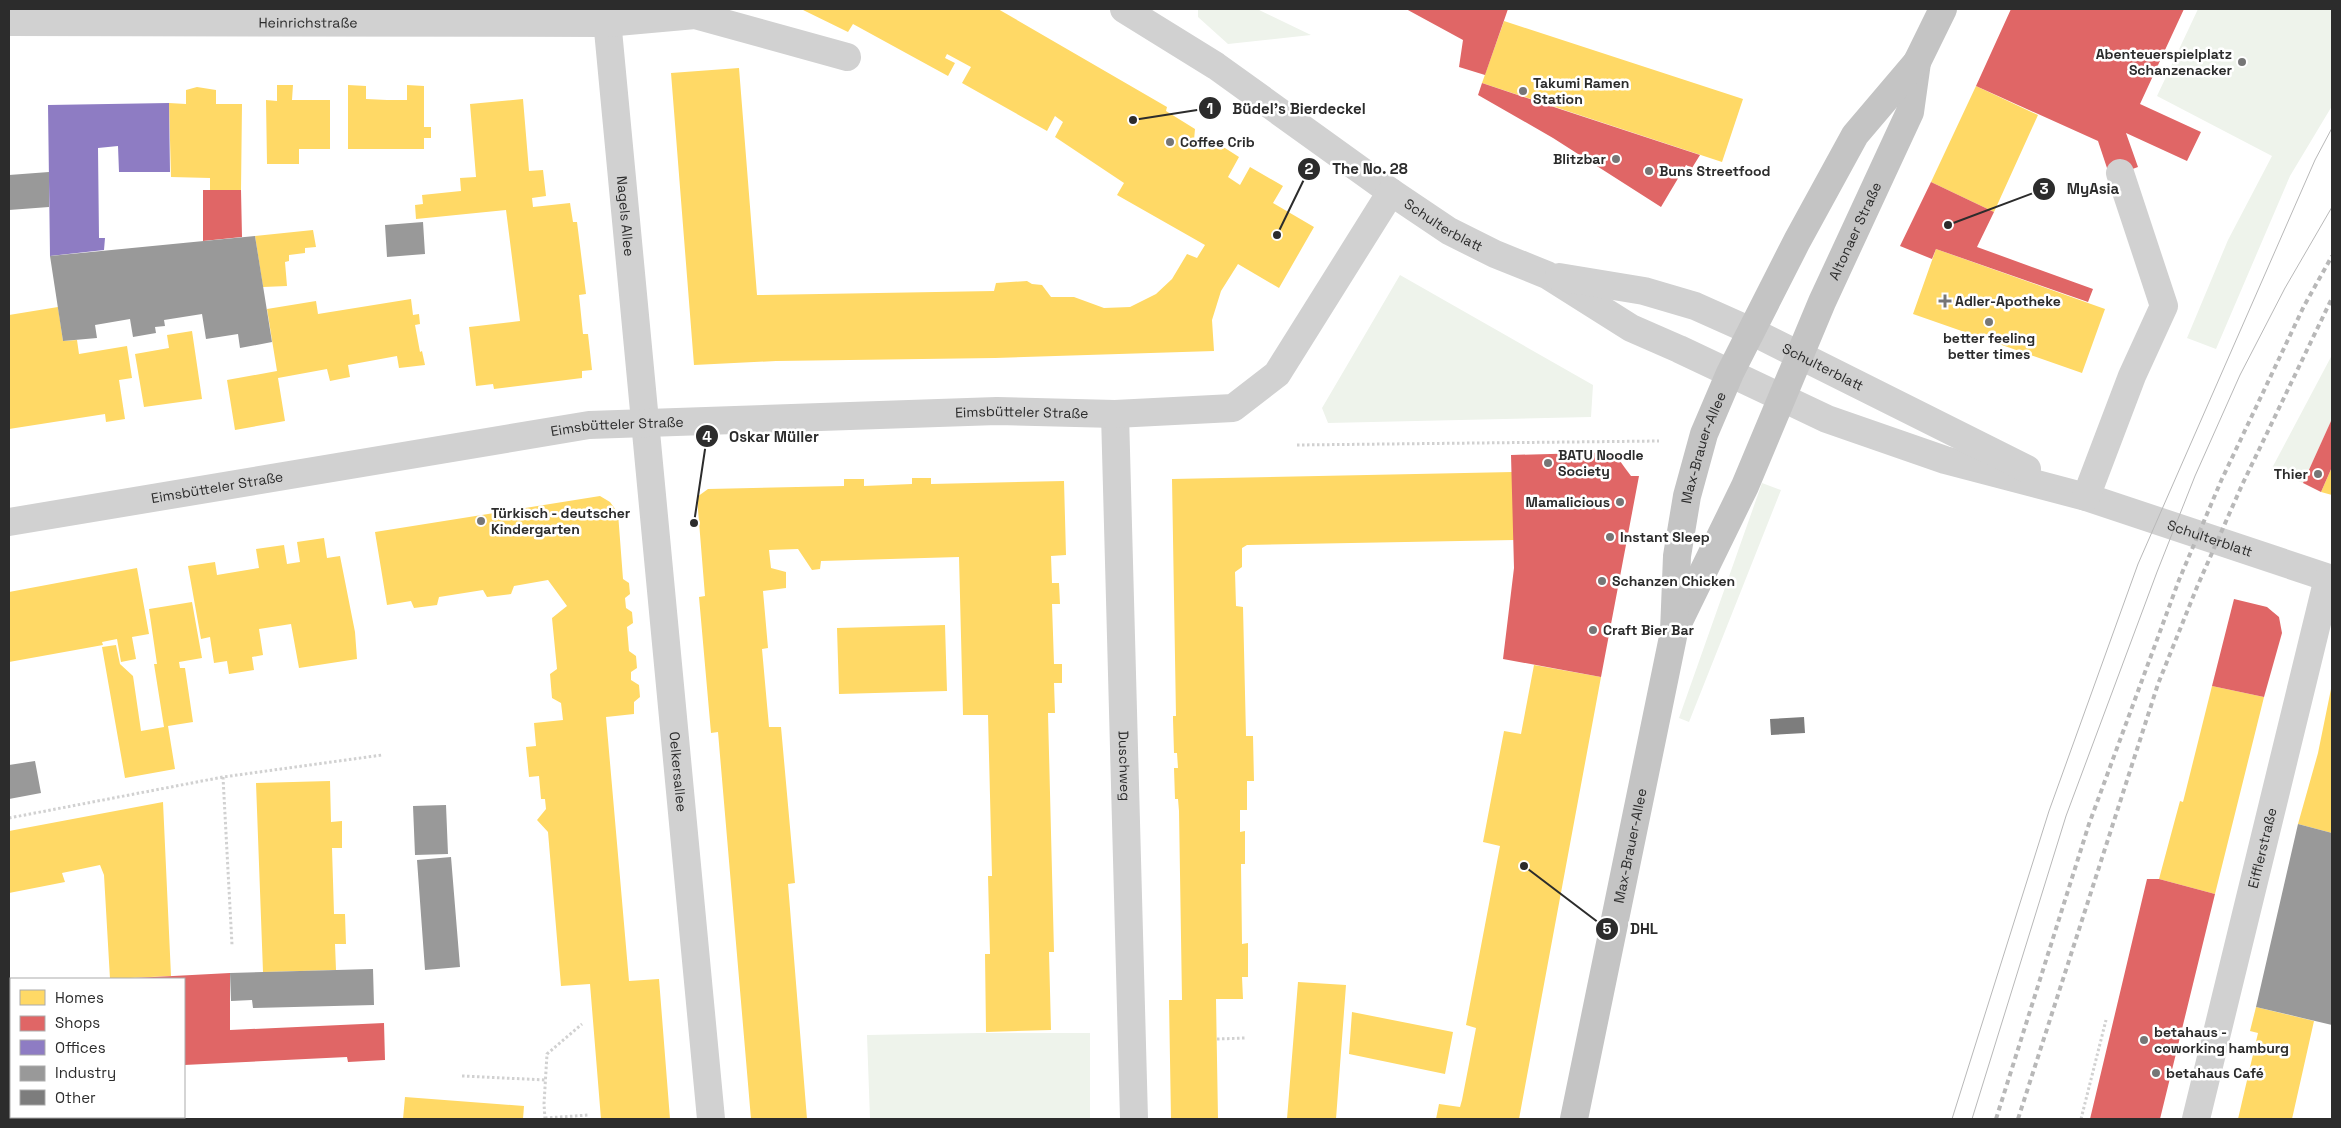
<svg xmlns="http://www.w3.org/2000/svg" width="2341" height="1128" viewBox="0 0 2341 1128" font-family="'Space Grotesk',sans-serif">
	<rect width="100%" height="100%" fill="#fff"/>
	<path fill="#eef3eb" d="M 1198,9 L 1257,9 L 1311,35 L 1228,44 L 1198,17 Z
		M 2198,9 L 2332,9 L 2332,106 L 2290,176 L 2216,349 L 2187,338 L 2228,240 L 2272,156 L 2157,96 Z
		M 1400,275 L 1593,385 L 1591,417 L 1328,423 L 1322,408 Z
		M 2332,355 L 2332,419 L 2303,483 L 2271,470 Z
		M 1762,483 L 1781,490 L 1689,722 L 1679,718 Z
		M 979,1033 L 1090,1033 L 1090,1119 L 870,1119 L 867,1035 Z"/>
	<path fill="#ffd966" d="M 801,9 L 998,9 L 1167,107 L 1166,111 L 1195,129 L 1194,140 L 1203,146 L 1211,139 L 1239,157 L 1228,177 L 1240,185 L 1250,167 L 1283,186 L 1273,203 L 1314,227 L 1279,288 L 1238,264 L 1221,291 L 1212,320 L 1214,351 L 995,358 L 776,361 L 694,365 L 671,73 L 739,68 L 757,295 L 994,291 L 996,283 L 1027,281 L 1032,284 L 1042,285 L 1051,297 L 1074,297 L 1104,308 L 1130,307 L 1156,294 L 1172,279 L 1187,254 L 1197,258 L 1205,245 L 1117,195 L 1124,183 L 1055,137 L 1063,122 L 1055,116 L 1047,131 L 962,83 L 971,67 L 947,54 L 945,58 L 955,63 L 948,76 L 853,24 L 848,32 Z
		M 1504,21 L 1743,99 L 1722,162 L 1482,83 Z
		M 277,85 L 293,85 L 292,100 L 330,100 L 330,149 L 299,149 L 299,164 L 267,164 L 266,100 L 277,101 Z
		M 348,85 L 366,86 L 366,99 L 387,100 L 407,100 L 407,85 L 424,86 L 424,127 L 431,127 L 431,138 L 424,138 L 424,149 L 348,149 Z
		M 1976,86 L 2038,115 L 1994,212 L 1931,182 Z
		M 197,87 L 216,90 L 216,104 L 242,104 L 241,190 L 210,190 L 210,178 L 171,177 L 169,103 L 186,104 L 186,90 Z
		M 523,99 L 529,171 L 543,170 L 546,196 L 532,198 L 533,207 L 570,203 L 573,222 L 577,222 L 586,294 L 579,295 L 583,334 L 588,334 L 592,370 L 582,371 L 582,378 L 494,389 L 493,384 L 476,386 L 469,327 L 520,321 L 506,210 L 416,219 L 415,205 L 423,204 L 422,195 L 461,191 L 460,178 L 476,177 L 470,104 Z
		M 313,230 L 316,247 L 305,248 L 305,253 L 289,255 L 289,261 L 285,262 L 287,286 L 263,287 L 255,236 Z
		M 1936,249 L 2105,309 L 2082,373 L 1913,314 Z
		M 411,299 L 413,315 L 419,314 L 420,324 L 415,325 L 420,352 L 422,351 L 425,365 L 399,368 L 397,356 L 348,365 L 350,377 L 330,381 L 327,369 L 278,378 L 285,421 L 235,430 L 227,380 L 277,371 L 267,309 L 316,301 L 318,314 Z
		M 58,307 L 63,341 L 77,340 L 79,354 L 127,346 L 132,378 L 119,380 L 125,419 L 106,422 L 105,414 L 9,429 L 9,315 Z
		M 192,331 L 202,399 L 144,407 L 135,354 L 169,348 L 167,335 Z
		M 2332,467 L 2332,495 L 2321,492 Z
		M 1513,472 L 1514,540 L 1247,545 L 1242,548 L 1242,567 L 1235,572 L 1236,606 L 1243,607 L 1246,736 L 1253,736 L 1254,781 L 1247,781 L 1247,810 L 1240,810 L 1240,832 L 1245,831 L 1245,864 L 1241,864 L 1242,944 L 1248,943 L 1248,977 L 1242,977 L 1243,999 L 1216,999 L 1218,1119 L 1171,1119 L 1169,1000 L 1182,1000 L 1179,811 L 1178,799 L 1175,799 L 1174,768 L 1178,768 L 1177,753 L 1174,753 L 1173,719 L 1173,716 L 1176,716 L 1172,479 Z
		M 912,478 L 931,478 L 931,484 L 1064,481 L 1066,555 L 1051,556 L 1052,583 L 1059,583 L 1060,604 L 1052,604 L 1054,664 L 1062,664 L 1062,683 L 1054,683 L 1055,713 L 1048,713 L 1054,952 L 1049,952 L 1051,1030 L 986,1032 L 985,954 L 990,954 L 988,876 L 992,876 L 988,715 L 963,715 L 959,557 L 821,561 L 820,569 L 812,570 L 798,549 L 769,550 L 771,568 L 786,572 L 786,588 L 763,591 L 768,648 L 762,649 L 769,727 L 781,727 L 795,883 L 788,884 L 807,1119 L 751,1119 L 718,732 L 711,733 L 699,597 L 705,596 L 697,497 L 708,489 L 844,486 L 844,479 L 864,479 L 864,486 L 912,484 Z
		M 600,496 L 610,502 L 618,513 L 623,579 L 629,583 L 630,594 L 625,598 L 626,608 L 632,612 L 633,623 L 627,627 L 629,651 L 636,656 L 637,668 L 631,672 L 631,680 L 639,685 L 640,697 L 634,702 L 634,714 L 606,717 L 629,981 L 659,979 L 670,1119 L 601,1119 L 590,984 L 561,986 L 548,832 L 537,820 L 546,809 L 545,799 L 541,799 L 539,776 L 529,777 L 526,747 L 536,746 L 534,723 L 563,720 L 561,703 L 552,698 L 550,674 L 557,669 L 552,618 L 567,606 L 548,580 L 514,586 L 511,594 L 487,597 L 483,590 L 439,597 L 437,605 L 414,608 L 411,601 L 387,605 L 375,532 Z
		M 324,538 L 327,558 L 340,556 L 355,632 L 357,659 L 299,668 L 291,624 L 259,629 L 263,655 L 252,657 L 254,670 L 229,674 L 227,661 L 214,663 L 210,637 L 201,639 L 188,566 L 215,562 L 217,575 L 259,568 L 256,549 L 284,545 L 287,564 L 300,562 L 297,542 Z
		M 137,568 L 149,634 L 132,637 L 136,659 L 121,662 L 117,639 L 102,642 L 103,645 L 9,662 L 9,592 Z
		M 192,602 L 202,658 L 179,662 L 180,668 L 185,668 L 193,722 L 168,726 L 175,769 L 125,778 L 102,647 L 116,645 L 120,664 L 133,676 L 141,731 L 164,727 L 154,664 L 157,664 L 149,609 Z
		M 945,625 L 947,691 L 839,694 L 837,628 Z
		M 1534,665 L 1601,677 L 1519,1119 L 1436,1119 L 1439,1104 L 1460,1107 L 1462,1100 L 1476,1028 L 1466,1025 L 1500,846 L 1483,842 L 1504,731 L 1521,734 Z
		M 2212,686 L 2264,697 L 2215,894 L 2159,879 L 2180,801 L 2183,802 Z
		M 2331,689 L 2332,689 L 2332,833 L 2298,824 L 2318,753 Z
		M 330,781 L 331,822 L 342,821 L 342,848 L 332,848 L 334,914 L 345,914 L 346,944 L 335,944 L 336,970 L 263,972 L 256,783 Z
		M 163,802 L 171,976 L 110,979 L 104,875 L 100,865 L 62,873 L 65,882 L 9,893 L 9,831 Z
		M 1298,982 L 1346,985 L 1336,1119 L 1287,1119 Z
		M 2256,1007 L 2314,1021 L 2292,1119 L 2238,1119 L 2258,1033 L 2250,1031 Z
		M 1352,1012 L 1453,1032 L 1445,1074 L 1349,1054 Z
		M 405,1097 L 524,1106 L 523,1119 L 403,1119 Z"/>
	<path fill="#e06666" d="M 1406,9 L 1508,9 L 1485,75 L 1459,67 L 1463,40 Z
		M 2011,9 L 2184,9 L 2140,104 L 2201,132 L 2187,161 L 2126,133 L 2138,167 L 2110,177 L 2098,141 L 1976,86 Z
		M 1482,83 L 1563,110 L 1700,155 L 1692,168 L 1686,165 L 1661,207 L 1553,138 L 1478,95 Z
		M 1931,182 L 1994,212 L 1977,247 L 2093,289 L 2088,302 L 1936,249 L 1932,259 L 1900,246 Z
		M 203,190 L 241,190 L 242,237 L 203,241 Z
		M 2331,421 L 2332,467 L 2321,492 L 2303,483 Z
		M 1622,452 L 1620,461 L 1625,468 L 1631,476 L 1639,476 L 1601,677 L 1503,659 L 1514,568 L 1511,455 Z
		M 2234,599 L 2267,607 L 2279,617 L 2282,633 L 2264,697 L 2212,686 Z
		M 2147,879 L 2159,879 L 2215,894 L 2160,1119 L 2090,1119 Z
		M 230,973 L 230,1030 L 384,1023 L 385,1060 L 348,1062 L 347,1057 L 184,1065 L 184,979 L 135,978 Z"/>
	<path fill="#8e7cc3" d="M 169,103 L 170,172 L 119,172 L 118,146 L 98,148 L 99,238 L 105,238 L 104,250 L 50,256 L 48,105 Z
		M 9,977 L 11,982 L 11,1094 L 9,1094 Z"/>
	<path fill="#999" d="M 49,172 L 49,207 L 9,210 L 9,175 Z
		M 423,222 L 425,254 L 387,257 L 385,225 Z
		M 255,236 L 272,342 L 240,348 L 238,334 L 206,339 L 202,314 L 164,320 L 165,326 L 155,327 L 156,333 L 133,337 L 130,319 L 95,325 L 97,338 L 63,341 L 50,256 Z
		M 35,761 L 41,793 L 9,799 L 9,765 Z
		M 446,805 L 448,854 L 415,855 L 413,806 Z
		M 2298,824 L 2332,833 L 2332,1025 L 2256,1007 Z
		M 451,857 L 460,967 L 425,970 L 417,860 Z
		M 373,969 L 374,1005 L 253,1008 L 252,1000 L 231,1001 L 230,973 Z"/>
	<path fill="#7d7d7d" d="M 1804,717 L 1805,733 L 1771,735 L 1770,719 Z"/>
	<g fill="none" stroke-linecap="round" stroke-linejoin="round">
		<path stroke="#d1d1d1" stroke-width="3" stroke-dasharray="2.5 2.5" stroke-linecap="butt" d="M 1297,445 L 1659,441
			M 223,777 L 232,945
			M 9,818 L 223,777 L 382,755
			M 1217,1039 L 1245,1038
			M 462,1076 L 546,1080
			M 545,1118 L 589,1115
			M 545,1119 L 544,1104 L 547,1054 L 582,1024
			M 2081,1119 L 2106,1020"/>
		<g stroke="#d1d1d1" stroke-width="28">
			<path id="s1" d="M 606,9 L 711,1119"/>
			<path id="s2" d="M 1124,9 L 1216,66 L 1391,192 L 1449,231 L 1495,254 L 1547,275 L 1631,328 L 1679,349 L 1827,419 L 1945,460 L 2086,497 L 2332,579"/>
			<path id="s3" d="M 9,22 L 606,23 L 695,15 L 847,57"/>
			<path id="s4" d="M 1559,277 L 1644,291 L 1695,306 L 1751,331 L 2027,469"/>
			<path id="s5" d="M 1115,414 L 1134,1119"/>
			<path d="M 2086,497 L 2132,376 L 2164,306 L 2120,173"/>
			<path id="s6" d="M 9,522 L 589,425 L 997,411 L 1115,414 L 1233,408 L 1277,374 L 1391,192"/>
			<path id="s7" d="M 2196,1119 L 2328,578"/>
		</g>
		<g stroke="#c4c4c4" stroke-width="28">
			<path id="s8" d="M 1679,621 L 1745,486 L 1822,302 L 1910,112 L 1917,62"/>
			<path id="s9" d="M 1574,1119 L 1674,632 L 1677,556 L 1687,496 L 1704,434 L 1730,373 L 1797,241 L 1855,135 L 1917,62 L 1943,9"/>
		</g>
		<path stroke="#b8b8b8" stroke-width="1" d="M 1952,1119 L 2049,811 L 2138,564 L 2315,160 L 2332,128
			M 1972,1119 L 2066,816 L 2157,572 L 2195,476 L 2240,375 L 2285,288 L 2332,207"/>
		<path stroke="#b8b8b8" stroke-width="4" stroke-dasharray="5 4" stroke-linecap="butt" d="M 1996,1119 L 2089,824 L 2179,580 L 2221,481 L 2304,306 L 2332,256
			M 2018,1119 L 2158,684 L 2197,587 L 2242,485 L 2332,298"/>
	</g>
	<g fill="#767676" stroke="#fff" stroke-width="2">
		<circle cx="2242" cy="62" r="5"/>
		<circle cx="1523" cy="91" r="5"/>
		<circle cx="1170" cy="142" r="5"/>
		<circle cx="1616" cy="159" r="5"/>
		<circle cx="1649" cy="171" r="5"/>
		<path d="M1942.5 293.5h5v5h5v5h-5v5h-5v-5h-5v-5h5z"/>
		<circle cx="1989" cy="322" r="5"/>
		<circle cx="1548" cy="463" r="5"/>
		<circle cx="2318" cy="474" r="5"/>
		<circle cx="1620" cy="502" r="5"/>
		<circle cx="481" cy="521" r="5"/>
		<circle cx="1610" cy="537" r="5"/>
		<circle cx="1602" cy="581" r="5"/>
		<circle cx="1593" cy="630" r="5"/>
		<circle cx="2144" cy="1040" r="5"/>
		<circle cx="2156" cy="1073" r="5"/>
	</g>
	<g text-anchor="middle" stroke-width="5" stroke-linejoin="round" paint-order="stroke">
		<g font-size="14" fill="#2c2c2c" stroke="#fff">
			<text dy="5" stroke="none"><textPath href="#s3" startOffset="299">Heinrichstraße</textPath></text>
			<text dy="5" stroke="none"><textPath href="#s1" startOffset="208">Nagels Allee</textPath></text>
			<text dy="5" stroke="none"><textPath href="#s2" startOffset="386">Schulterblatt</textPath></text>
			<text dy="5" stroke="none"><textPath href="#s8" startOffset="428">Altonaer Straße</textPath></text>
			<text dy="5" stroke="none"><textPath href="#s4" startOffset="281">Schulterblatt</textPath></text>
			<text dy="5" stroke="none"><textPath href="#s6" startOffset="1021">Eimsbütteler Straße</textPath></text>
			<text dy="5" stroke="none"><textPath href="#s6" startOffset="616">Eimsbütteler Straße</textPath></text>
			<text dy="5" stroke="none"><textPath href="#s9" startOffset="685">Max-Brauer-Allee</textPath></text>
			<text dy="5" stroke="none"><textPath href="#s6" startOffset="211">Eimsbütteler Straße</textPath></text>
			<text dy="5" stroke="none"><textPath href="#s2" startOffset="1218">Schulterblatt</textPath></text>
			<text dy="5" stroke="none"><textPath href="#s5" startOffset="352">Duschweg</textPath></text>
			<text dy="5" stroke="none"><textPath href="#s1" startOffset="766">Oelkersallee</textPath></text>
			<text dy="5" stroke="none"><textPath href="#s9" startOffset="279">Max-Brauer-Allee</textPath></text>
			<text dy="5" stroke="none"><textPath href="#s7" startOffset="279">Eifflerstraße</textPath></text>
		</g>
		<g font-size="14" font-weight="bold" fill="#2c2c2c" stroke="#fff" text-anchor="start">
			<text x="2232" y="59" text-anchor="end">Abenteuerspielplatz<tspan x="2232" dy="16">Schanzenacker</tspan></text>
			<text x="1533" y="88">Takumi Ramen<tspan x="1533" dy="16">Station</tspan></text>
			<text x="1180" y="147">Coffee Crib</text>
			<text x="1606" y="164" text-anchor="end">Blitzbar</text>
			<text x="1659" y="176">Buns Streetfood</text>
			<text x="1955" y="306">Adler-Apotheke</text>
			<text x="1989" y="343" text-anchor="middle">better feeling<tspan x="1989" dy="16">better times</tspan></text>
			<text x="1558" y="460">BATU Noodle<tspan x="1558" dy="16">Society</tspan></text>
			<text x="2308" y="479" text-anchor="end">Thier</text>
			<text x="1610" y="507" text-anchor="end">Mamalicious</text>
			<text x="491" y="518">Türkisch - deutscher<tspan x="491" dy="16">Kindergarten</tspan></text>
			<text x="1620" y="542">Instant Sleep</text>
			<text x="1612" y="586">Schanzen Chicken</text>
			<text x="1603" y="635">Craft Bier Bar</text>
			<text x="2154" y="1037">betahaus -<tspan x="2154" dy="16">coworking hamburg</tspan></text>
			<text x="2166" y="1078">betahaus Café</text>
		</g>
	</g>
	<path fill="none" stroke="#2c2c2c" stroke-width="2" d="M1133 120L1210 108M1277 235L1309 169M1948 225L2044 189M694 523L707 436M1524 866L1607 929"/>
	<g fill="#2c2c2c" stroke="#fff" stroke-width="2">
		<circle cx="1133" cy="120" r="5"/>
		<circle cx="1277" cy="235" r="5"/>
		<circle cx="1948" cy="225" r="5"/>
		<circle cx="694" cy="523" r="5"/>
		<circle cx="1524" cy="866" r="5"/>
		<circle cx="1210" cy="108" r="12"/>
		<circle cx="1309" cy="169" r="12"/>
		<circle cx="2044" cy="189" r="12"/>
		<circle cx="707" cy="436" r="12"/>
		<circle cx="1607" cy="929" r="12"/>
	</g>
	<g font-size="15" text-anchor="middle" font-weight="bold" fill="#fff">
		<text x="1210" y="114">1</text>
		<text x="1309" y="174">2</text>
		<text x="2044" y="194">3</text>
		<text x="707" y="442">4</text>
		<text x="1607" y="934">5</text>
	</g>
	<g font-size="15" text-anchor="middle" font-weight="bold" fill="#2c2c2c" stroke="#fff" stroke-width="5" stroke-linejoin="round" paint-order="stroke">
		<text x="1299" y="114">Büdel’s Bierdeckel</text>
		<text x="1370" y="174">The No. 28</text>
		<text x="2093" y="194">MyAsia</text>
		<text x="774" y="442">Oskar Müller</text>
		<text x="1644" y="934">DHL</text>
	</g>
	<rect width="2341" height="1128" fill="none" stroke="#2c2c2c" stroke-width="20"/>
	<rect x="10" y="978" width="175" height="140" fill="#ffffff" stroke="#ababab"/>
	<rect x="20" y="990" width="25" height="15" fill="#ffd966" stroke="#ababab"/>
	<text x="55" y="1003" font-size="15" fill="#2c2c2c">Homes</text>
	<rect x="20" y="1016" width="25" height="15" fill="#e06666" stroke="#ababab"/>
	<text x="55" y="1028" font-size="15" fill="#2c2c2c">Shops</text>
	<rect x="20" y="1040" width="25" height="15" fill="#8e7cc3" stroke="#ababab"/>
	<text x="55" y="1053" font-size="15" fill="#2c2c2c">Offices</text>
	<rect x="20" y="1066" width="25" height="15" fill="#999999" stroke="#ababab"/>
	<text x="55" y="1078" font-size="15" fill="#2c2c2c">Industry</text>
	<rect x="20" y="1090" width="25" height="15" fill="#7d7d7d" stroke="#ababab"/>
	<text x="55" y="1103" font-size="15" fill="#2c2c2c">Other</text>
</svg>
